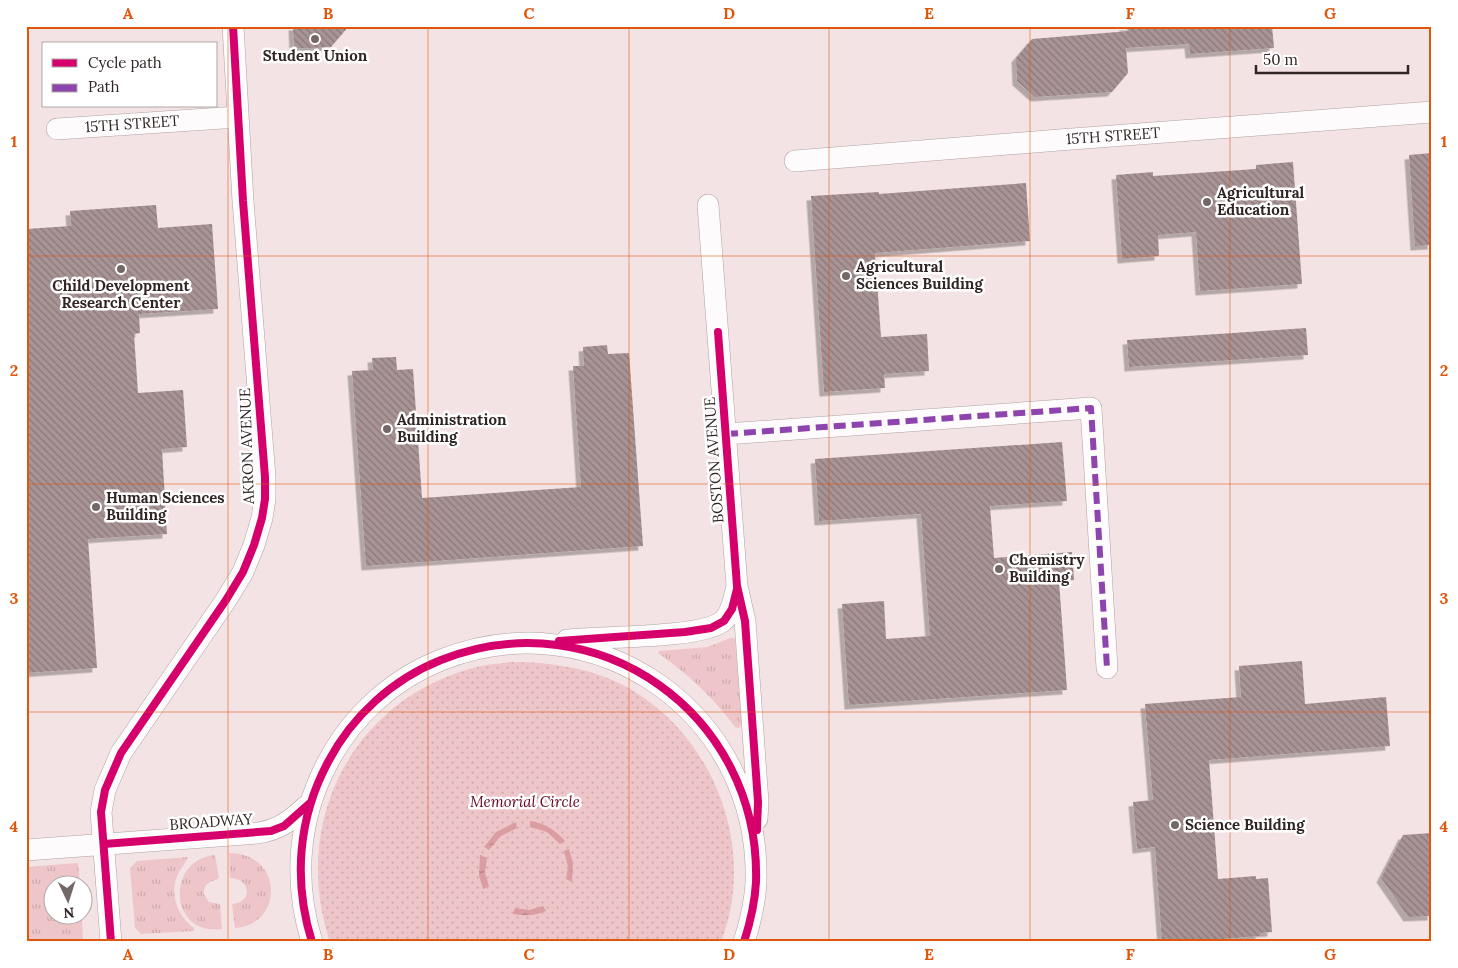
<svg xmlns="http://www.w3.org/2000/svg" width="1458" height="968" viewBox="0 0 1458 968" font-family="Lora,serif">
	<defs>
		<pattern id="grass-tufts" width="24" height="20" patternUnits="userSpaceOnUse" patternTransform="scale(1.25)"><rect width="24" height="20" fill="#eec6c9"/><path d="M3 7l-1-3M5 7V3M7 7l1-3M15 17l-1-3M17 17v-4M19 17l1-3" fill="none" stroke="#cdaaac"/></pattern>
		<pattern id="park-dots" width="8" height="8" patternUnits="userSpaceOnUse" patternTransform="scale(1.25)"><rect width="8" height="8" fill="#eec6c9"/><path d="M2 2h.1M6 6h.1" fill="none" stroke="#cdaaac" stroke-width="1.8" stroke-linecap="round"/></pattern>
		<pattern id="water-ripples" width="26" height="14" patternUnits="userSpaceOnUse" patternTransform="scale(1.25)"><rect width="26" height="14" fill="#d99da2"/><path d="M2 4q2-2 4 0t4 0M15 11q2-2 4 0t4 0" fill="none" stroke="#b18084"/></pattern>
		<pattern id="building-back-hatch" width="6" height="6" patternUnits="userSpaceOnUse" patternTransform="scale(1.25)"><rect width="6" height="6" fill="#a89395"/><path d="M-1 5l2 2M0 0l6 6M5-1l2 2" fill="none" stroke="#897879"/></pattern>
		<filter id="shadow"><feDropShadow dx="-4.5" dy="4.5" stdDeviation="0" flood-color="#0004"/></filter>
	</defs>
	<rect width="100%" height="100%" fill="#f4e3e4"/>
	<path fill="url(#grass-tufts)" d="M 730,638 L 734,638 L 735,640 L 742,723 L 739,728 L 735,727 C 713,697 688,674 658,653 L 659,651 L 708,647 Z
		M 229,853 C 284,853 284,925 235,928 L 232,904 C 253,903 251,878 230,878 Z
		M 215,855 L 219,878 C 210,883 204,882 204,894 L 209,902 L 220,904 L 222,929 C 216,929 209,930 203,928 C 167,915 174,858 215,855 Z
		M 188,857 C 186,863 181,868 178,874 C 169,893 177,916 194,928 L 194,931 L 141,934 L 135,928 L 130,868 L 137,861 Z
		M 78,863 L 80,885 L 52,886 L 52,916 L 82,916 L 83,940 L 26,942 L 26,867 Z"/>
	<path fill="url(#park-dots)" d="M 510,662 C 545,662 578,666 610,679 C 708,721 760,842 721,942 L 330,942 C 291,826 349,704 469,669 C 482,665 496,664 510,662 Z"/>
	<path fill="url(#water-ripples)" d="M 530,821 C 545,823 555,830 565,841 L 560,844 L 547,832 L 530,827 Z
		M 516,822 L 517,828 L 501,836 L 489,850 L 484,847 L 496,832 Z
		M 569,849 L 573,863 L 572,882 L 566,879 L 568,867 L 564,851 Z
		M 480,855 L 487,858 L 485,873 L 489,886 L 483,889 L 479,876 Z
		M 543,906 L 546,911 C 535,916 524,916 513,914 L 515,908 L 529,910 Z"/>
	<path fill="url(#building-back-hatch)" filter="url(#shadow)" d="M 293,26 L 349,26 L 331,47 L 313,48 L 294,48 Z
		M 1123,26 L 1272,26 L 1274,48 L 1190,54 L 1189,44 L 1126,48 L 1128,73 L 1112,92 L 1035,97 L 1017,81 L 1016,58 L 1032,39 L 1129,31 Z
		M 1432,153 L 1432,245 L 1415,246 L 1409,155 Z
		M 1293,162 L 1302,284 L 1200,291 L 1196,232 L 1158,235 L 1159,256 L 1122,259 L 1116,175 L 1153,172 L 1153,176 L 1256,169 L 1256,165 Z
		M 1026,183 L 1030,241 L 875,253 L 881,337 L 927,334 L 929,371 L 884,374 L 885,388 L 824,392 L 811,196 L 879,192 L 879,194 Z
		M 156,205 L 158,228 L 212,224 L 218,309 L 139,314 L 140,333 L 134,334 L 138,393 L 183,390 L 187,447 L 162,449 L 167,534 L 88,539 L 97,668 L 26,673 L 26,229 L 71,226 L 70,211 Z
		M 1306,328 L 1308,355 L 1129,367 L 1127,340 Z
		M 607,345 L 608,354 L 629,353 L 643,546 L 366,566 L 352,371 L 373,370 L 372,358 L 396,357 L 397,370 L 413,369 L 422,498 L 581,487 L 573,366 L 584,366 L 583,347 Z
		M 1062,442 L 1067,501 L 990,506 L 994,558 L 1072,552 L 1074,580 L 1059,581 L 1067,690 L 849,705 L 842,604 L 884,601 L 886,639 L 930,636 L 921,514 L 819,521 L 815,459 Z
		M 1302,661 L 1305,704 L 1386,697 L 1390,746 L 1209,760 L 1218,879 L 1256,876 L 1256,879 L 1268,878 L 1272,932 L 1260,933 L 1260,936 L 1185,942 L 1162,942 L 1155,847 L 1137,849 L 1133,802 L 1153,800 L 1145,704 L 1241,697 L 1239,666 Z
		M 1432,833 L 1432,916 L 1408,917 L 1381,878 L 1403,835 Z"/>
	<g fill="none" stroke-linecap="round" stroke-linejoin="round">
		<defs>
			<path id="minor" d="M 57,129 L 238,117
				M 795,161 L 1059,140 L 1432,112
				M 708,205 L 737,586 L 745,621 L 758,802 L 757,819
				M 726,434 L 1091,408 L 1107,668
				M 567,640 C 599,636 701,639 723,621 C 732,613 734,598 737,586
				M 26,850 L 258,833 C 282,829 292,819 310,803
				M 111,942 L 101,812 L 105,790 L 121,753 L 226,600 L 243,572 L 254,545 L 262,518 L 265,499 L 265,477 L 243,201 L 233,26
				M 312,942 C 293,881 298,818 328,762 C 352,716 393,679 441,660 C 598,598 761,715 756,882 C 755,903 750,923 744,942"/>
		</defs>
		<use href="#minor" stroke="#b0a2a3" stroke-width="22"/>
		<use href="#minor" stroke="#fdfbfb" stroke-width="21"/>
		<path stroke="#8e44ad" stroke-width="6" stroke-dasharray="12 6" stroke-linecap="butt" d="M 726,434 L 1091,408 L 1107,668"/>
		<defs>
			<path id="cycleway" d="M 718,332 L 737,586 L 745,621 L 758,802 L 757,830
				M 559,641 L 685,632 L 711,628 L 724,621 L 732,609 L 737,589
				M 104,844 L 271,831 L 284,826 L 310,803
				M 111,942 L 101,812 L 105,790 L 121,753 L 226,600 L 243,572 L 254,545 L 262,518 L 265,499 L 265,477 L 243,201 L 233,26
				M 312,942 C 293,881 298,818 328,762 C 352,716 393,679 441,660 C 598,598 761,715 756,882 C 755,903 750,923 744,942"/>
		</defs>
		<use href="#cycleway" stroke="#fff" stroke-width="11"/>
		<use href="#cycleway" stroke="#d6006c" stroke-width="8"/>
	</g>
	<path fill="none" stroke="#df560d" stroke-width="1" stroke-opacity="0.55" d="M 228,26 L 228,942M 428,26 L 428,942M 629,26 L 629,942M 829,26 L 829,942M 1030,26 L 1030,942M 1230,26 L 1230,942M 26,256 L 1432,256M 26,484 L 1432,484M 26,712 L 1432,712"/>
	<g fill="#756767" stroke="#fff" stroke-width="2">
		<circle cx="315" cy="39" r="5"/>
		<circle cx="1207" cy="202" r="5"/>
		<circle cx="121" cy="269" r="5"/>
		<circle cx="846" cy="276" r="5"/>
		<circle cx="387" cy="429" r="5"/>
		<circle cx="96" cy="507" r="5"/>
		<circle cx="999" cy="569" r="5"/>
		<circle cx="1175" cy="825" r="5"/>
	</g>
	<g text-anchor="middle" stroke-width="5" stroke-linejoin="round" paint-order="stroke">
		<g font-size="15" font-weight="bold" fill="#312424" stroke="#fff" text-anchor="start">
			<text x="315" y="61" text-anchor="middle">Student Union</text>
			<text x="1217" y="198">Agricultural<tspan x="1217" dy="17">Education</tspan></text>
			<text x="856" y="272">Agricultural<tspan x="856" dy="17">Sciences Building</tspan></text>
			<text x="121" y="291" text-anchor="middle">Child Development<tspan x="121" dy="17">Research Center</tspan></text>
			<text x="397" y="425">Administration<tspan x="397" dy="17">Building</tspan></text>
			<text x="106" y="503">Human Sciences<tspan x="106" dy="17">Building</tspan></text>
			<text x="1009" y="565">Chemistry<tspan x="1009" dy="17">Building</tspan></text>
			<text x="1185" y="830">Science Building</text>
		</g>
		<g font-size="15" fill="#312424" stroke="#fff">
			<text transform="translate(132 124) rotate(-4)" y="5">15TH STREET</text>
			<text transform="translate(1113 136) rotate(-4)" y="5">15TH STREET</text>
			<text transform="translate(247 446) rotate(-92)" y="5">AKRON AVENUE</text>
			<text transform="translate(714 460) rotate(-94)" y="5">BOSTON AVENUE</text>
			<text transform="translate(211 822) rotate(-4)" y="5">BROADWAY</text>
		</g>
		<g font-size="15" font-style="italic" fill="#65031f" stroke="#fff">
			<text x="525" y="807">Memorial Circle</text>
		</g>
	</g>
	<rect width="1458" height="968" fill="none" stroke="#ffffff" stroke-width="55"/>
	<rect x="42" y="42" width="175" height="65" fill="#ffffff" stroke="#ada7a7"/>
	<rect x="52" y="59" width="25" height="8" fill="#d6006c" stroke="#ada7a7"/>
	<text x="88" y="68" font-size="15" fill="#312424">Cycle path</text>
	<rect x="52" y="84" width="25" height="8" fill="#8e44ad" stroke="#ada7a7"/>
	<text x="88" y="92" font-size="15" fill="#312424">Path</text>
	<g transform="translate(68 900) rotate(176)"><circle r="24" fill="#ffffff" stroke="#ada7a7"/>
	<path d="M0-4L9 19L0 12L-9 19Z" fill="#756767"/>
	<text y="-8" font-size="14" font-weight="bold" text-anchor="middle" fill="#312424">N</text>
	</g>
	<path d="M1256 65v8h152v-8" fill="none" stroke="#312424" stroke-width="2.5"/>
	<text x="1263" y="65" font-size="15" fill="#312424" stroke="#ffffff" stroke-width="4" paint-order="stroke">50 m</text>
	<rect x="28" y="28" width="1402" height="912" fill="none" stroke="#df560d" stroke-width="2"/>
	<g font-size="16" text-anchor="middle" font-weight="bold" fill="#df560d">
		<text x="128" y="19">A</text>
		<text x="328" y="19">B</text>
		<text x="529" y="19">C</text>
		<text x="729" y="19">D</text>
		<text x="929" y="19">E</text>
		<text x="1130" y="19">F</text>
		<text x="1330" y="19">G</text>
		<text x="14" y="147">1</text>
		<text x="1444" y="147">1</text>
		<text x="14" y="376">2</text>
		<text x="1444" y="376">2</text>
		<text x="14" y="604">3</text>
		<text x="1444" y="604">3</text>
		<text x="14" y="832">4</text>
		<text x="1444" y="832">4</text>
		<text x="128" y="960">A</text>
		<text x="328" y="960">B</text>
		<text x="529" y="960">C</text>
		<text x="729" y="960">D</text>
		<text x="929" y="960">E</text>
		<text x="1130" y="960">F</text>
		<text x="1330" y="960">G</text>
	</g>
</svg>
